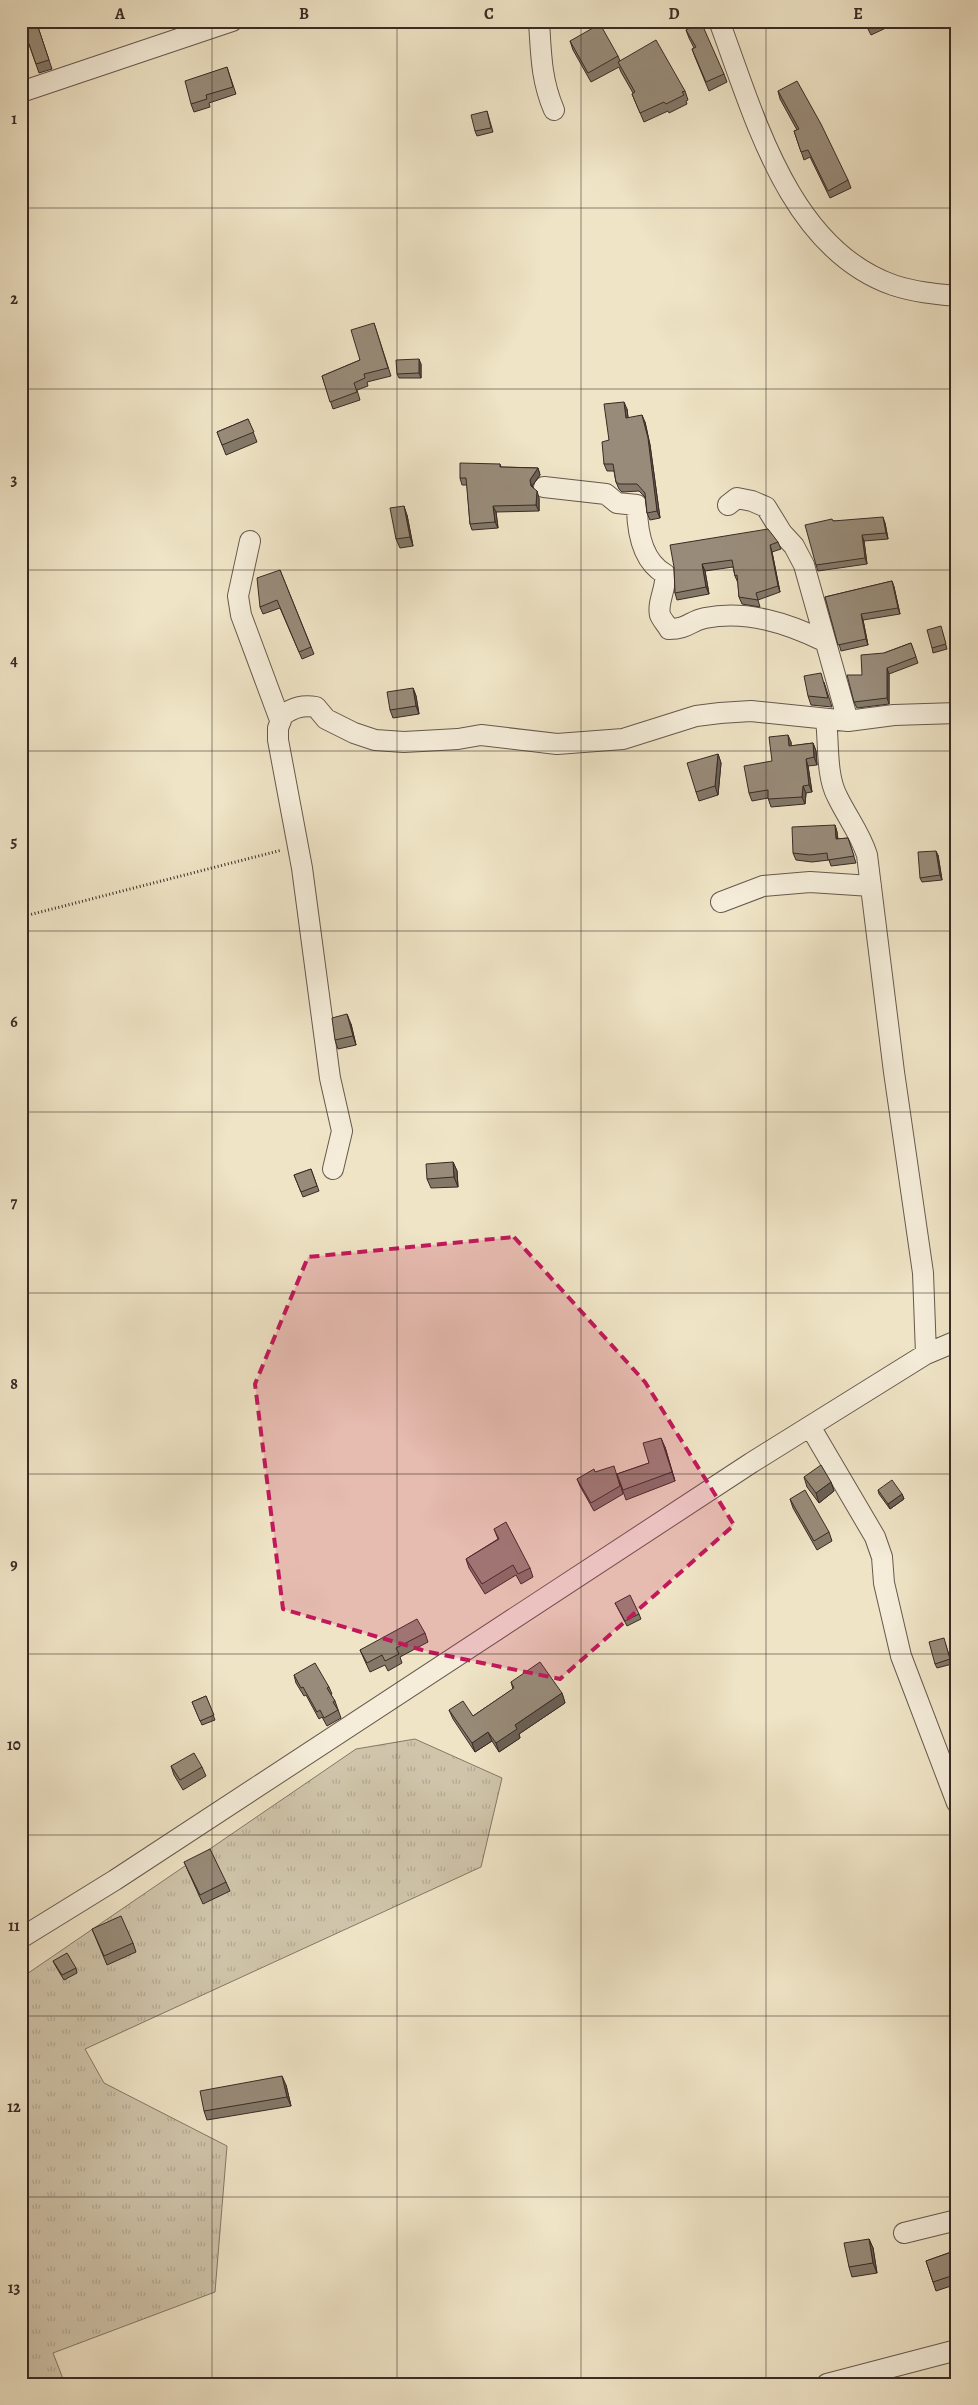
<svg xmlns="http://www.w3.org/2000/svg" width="978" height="2405" viewBox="0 0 978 2405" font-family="Alegreya,serif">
	<defs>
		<pattern id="grass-tufts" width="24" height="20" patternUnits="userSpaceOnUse" patternTransform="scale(1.25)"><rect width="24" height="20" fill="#d0c5ab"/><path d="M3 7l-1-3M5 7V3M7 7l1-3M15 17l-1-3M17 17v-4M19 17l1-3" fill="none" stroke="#b3a993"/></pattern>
	</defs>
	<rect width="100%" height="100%" fill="#efe4c6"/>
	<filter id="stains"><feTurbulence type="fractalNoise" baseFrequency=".004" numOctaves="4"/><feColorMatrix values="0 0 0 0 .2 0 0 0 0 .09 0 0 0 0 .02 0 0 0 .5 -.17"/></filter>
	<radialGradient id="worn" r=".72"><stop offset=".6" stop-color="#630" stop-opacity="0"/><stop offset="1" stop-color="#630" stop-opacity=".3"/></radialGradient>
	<path fill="url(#grass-tufts)" stroke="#847868" d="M 415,1739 L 502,1778 L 481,1867 L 85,2049 L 104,2083 L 227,2146 L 215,2292 L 53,2353 L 65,2384 L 21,2384 L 21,1978 L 356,1749 Z"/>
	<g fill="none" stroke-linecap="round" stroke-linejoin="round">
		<defs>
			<path id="street" d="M 539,21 C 541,53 541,80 554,110
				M 719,21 C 754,114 788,248 893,285 C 914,292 936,294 957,296
				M 21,92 L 232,21
				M 544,487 L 606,494 L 617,503 L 637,505 C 637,530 642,561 665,574 C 667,587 657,602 660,615 C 662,620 667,625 669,629 C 688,629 690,621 705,618 C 747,610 787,623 824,641
				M 728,505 L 737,498 L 752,501 L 766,507 L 782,533 L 794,546 L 804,565 L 848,721
				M 250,541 L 238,596 L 241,615 L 280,720
				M 826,720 C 829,743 826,775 837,796 C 847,817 860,833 867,855 L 894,1072 L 923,1273 L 926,1354
				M 721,902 L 763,886 L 810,882 L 871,886
				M 333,1169 L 342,1131 L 330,1078 L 302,868 L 278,740 L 278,728 L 283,715 C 294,707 303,705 316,707 L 326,719 L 354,733 L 375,740 L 404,742 L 458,739 L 481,735 L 557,744 L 623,739 L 696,716 L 720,713 L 751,711 L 848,721 L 894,715 L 957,713
				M 811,1428 L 875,1537 L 882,1557 L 884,1583 L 901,1656 L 957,1803
				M 21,1938 L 115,1880 L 751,1463 L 926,1354 L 957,1341
				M 904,2233 L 957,2220
				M 827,2384 L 957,2350"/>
		</defs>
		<use href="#street" stroke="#66594d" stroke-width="22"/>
		<path stroke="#392b25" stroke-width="3" stroke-dasharray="1 2.5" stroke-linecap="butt" d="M 21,917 L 282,850"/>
		<use href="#street" stroke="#f5edda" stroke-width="20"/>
	</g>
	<path fill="#837868" stroke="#392b25" d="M 21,21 L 36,21 L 52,69 L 39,73 Z
		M 864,21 L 886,21 L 888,27 L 871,35 Z
		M 686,30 L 724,74 L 727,82 L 709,91 L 695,57 L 692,49 L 694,48 L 689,38 Z
		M 570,41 L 618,56 L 620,61 L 685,91 L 688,100 L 686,101 L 687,104 L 669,113 L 668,111 L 644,122 L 632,94 L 633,93 L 621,72 L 619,67 L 591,82 L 573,50 Z
		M 227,67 L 236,94 L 209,103 L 210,107 L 194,112 L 191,104 Z
		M 778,91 L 848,180 L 851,188 L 830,198 L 810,157 L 804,160 L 794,131 L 797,130 L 780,99 Z
		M 487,111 L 493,132 L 477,136 L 475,131 Z
		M 374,323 L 391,376 L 367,382 L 368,386 L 357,390 L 360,400 L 333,409 L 322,376 L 360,360 Z
		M 421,364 L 421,378 L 399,378 L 397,374 Z
		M 627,409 L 628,418 L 645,422 L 650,445 L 660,518 L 650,520 L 647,513 L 645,497 L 639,491 L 622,492 L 619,489 L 616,482 L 614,471 L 607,471 L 604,464 L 609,440 Z
		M 248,419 L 257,442 L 226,455 L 217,432 Z
		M 500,464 L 501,467 L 538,468 L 540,475 L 532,486 L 539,498 L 539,511 L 496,512 L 498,528 L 472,530 L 470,524 L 467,485 L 462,485 L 460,478 Z
		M 407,515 L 413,546 L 400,548 L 396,539 Z
		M 833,521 L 885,523 L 888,539 L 864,541 L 867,564 L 818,571 L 816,565 Z
		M 778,542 L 781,549 L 772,552 L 780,592 L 758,600 L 760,607 L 742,604 L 739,597 L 738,583 L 735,576 L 733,567 L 705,571 L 709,594 L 677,600 L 675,593 L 674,567 Z
		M 280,570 L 314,654 L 302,659 L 280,608 L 263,614 L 260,607 Z
		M 892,581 L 894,587 L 900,614 L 863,620 L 868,645 L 841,651 L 825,597 Z
		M 942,631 L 947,649 L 933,653 L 932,648 Z
		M 911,643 L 918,663 L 889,674 L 889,704 L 857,708 L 854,702 L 862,675 L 884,653 Z
		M 824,682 L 832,707 L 811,705 L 808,696 Z
		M 413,688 L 416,696 L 419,714 L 393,718 L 390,710 Z
		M 791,742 L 791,746 L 813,743 L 816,751 L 817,765 L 808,766 L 812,792 L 806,793 L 805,804 L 771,807 L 768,798 L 752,801 L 749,793 L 772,761 Z
		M 718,754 L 721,763 L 718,795 L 699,801 L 696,792 Z
		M 835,825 L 837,832 L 838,839 L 848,838 L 856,863 L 831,866 L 829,860 L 812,862 L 796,860 L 793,853 Z
		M 938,855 L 942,880 L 922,882 L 920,878 Z
		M 351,1024 L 356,1045 L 338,1049 L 335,1040 Z
		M 453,1162 L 457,1171 L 458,1187 L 431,1188 L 427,1179 Z
		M 311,1169 L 319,1191 L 303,1197 L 294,1175 Z
		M 665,1447 L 675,1481 L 626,1500 L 619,1480 L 623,1494 L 594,1511 L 580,1486 L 577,1479 L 595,1472 L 617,1474 L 649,1463 Z
		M 804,1477 L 831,1482 L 834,1491 L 819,1503 L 807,1487 Z
		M 878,1490 L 902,1494 L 904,1499 L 890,1509 L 879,1494 Z
		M 790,1499 L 829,1532 L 832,1541 L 817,1550 L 793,1508 Z
		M 494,1529 L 530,1568 L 533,1577 L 521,1584 L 516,1575 L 485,1594 L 469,1568 L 466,1559 L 498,1539 Z
		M 615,1603 L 639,1614 L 641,1619 L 627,1626 Z
		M 425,1633 L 428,1642 L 400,1657 L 402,1663 L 388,1671 L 385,1665 L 370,1672 L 364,1659 L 360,1650 Z
		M 945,1643 L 952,1664 L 937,1668 L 935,1664 Z
		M 294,1675 L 329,1687 L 332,1694 L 331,1695 L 335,1701 L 341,1718 L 327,1726 L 322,1717 L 319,1719 L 306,1695 L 304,1696 L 296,1683 Z
		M 511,1682 L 562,1693 L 565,1703 L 519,1734 L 520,1738 L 499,1752 L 492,1741 L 475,1752 L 453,1719 L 449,1710 L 473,1716 L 513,1689 Z
		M 206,1696 L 215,1720 L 202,1725 L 192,1702 Z
		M 171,1766 L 202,1767 L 206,1776 L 183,1790 L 174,1775 Z
		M 184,1862 L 226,1882 L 230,1891 L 203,1904 L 188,1871 Z
		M 92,1929 L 133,1943 L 136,1952 L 107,1965 Z
		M 53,1961 L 76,1968 L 77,1973 L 64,1980 L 55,1965 Z
		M 286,2085 L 291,2106 L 207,2120 L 204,2111 Z
		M 869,2239 L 873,2248 L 877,2273 L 852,2277 L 849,2267 Z
		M 957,2250 L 957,2284 L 936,2291 L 926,2261 Z"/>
	<path fill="#6a6155" stroke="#392b25" d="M 419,359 L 421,364 L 421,378 L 419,373 Z
		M 624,402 L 627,409 L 629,425 L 626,418 Z
		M 642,415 L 645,422 L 650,445 L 660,518 L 657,511 Z
		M 538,468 L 540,475 L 532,486 L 533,492 L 530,480 Z
		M 537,491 L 539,498 L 539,511 L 536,505 Z
		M 404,506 L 407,515 L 413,546 L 410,537 Z
		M 493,506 L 496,512 L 498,528 L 495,522 Z
		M 883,517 L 885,523 L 888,539 L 886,533 Z
		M 862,535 L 864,541 L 867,564 L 865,558 Z
		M 770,545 L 772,552 L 780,592 L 778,586 Z
		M 702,564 L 705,571 L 709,594 L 706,587 Z
		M 892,581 L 894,587 L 900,614 L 898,608 Z
		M 861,614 L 863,620 L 868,645 L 866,639 Z
		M 887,668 L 889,674 L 889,704 L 887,698 Z
		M 413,688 L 416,696 L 419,714 L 416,706 Z
		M 788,735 L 791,742 L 792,754 L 789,746 Z
		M 813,743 L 816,751 L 817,765 L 814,757 Z
		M 718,754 L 721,763 L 718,795 L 715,786 Z
		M 806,759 L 808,766 L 812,792 L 809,785 Z
		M 803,786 L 806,793 L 805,804 L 802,797 Z
		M 835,825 L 837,832 L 838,846 L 836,839 Z
		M 936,851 L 938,855 L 942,880 L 940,875 Z
		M 347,1014 L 351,1024 L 356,1045 L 353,1036 Z
		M 453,1162 L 457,1171 L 458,1187 L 454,1177 Z
		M 661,1438 L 665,1447 L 675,1481 L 672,1472 Z
		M 831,1482 L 834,1491 L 819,1503 L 816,1493 Z
		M 902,1494 L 904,1499 L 890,1509 L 888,1504 Z
		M 562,1693 L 565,1703 L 519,1734 L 520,1738 L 499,1752 L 496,1743 L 515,1725 Z
		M 488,1732 L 492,1741 L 475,1752 L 472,1743 Z
		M 282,2076 L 286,2085 L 291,2106 L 287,2097 Z
		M 869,2239 L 873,2248 L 877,2273 L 873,2263 Z"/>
	<path fill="#988b79" stroke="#392b25" d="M 21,21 L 36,21 L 49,60 L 36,64 Z
		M 866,21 L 876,21 L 868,25 Z
		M 701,22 L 724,74 L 706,82 L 692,49 L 696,47 L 686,30 Z
		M 600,24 L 618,56 L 588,73 L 570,41 Z
		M 656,40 L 685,91 L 682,92 L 684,95 L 666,104 L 664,102 L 640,113 L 632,94 L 635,92 L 618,62 Z
		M 227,67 L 233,87 L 206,95 L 207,99 L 191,104 L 185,81 Z
		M 797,81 L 821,124 L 848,180 L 828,191 L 808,150 L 801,152 L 794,131 L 799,129 L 778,91 Z
		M 487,111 L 491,128 L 475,131 L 471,115 Z
		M 374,323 L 388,368 L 364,374 L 365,378 L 354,383 L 357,392 L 330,402 L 322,376 L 360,360 L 351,330 Z
		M 419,359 L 419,373 L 397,374 L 396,360 Z
		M 624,402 L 626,418 L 642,415 L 648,438 L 657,511 L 647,513 L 645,493 L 637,484 L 619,484 L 616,482 L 613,464 L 604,464 L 602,442 L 609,440 L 604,404 Z
		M 248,419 L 254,432 L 222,445 L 217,432 Z
		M 460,463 L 500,464 L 500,467 L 538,468 L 530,480 L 531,486 L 537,491 L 536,505 L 493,506 L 495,522 L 470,524 L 466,478 L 460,478 Z
		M 404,506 L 410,537 L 396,539 L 390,508 Z
		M 883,517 L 886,533 L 862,535 L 865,558 L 816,565 L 805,525 L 832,519 L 833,521 Z
		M 768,529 L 778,542 L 770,545 L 778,586 L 756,593 L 758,600 L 739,597 L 737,575 L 735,576 L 732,560 L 702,564 L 706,587 L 675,593 L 674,567 L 670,545 Z
		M 280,570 L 311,647 L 299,652 L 277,600 L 260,607 L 257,578 Z
		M 892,581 L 898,608 L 861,614 L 866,639 L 838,645 L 825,597 Z
		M 941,626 L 946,644 L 932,648 L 927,630 Z
		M 911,643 L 916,657 L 887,668 L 887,698 L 854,702 L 847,675 L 862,675 L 861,655 L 884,653 Z
		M 821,673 L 828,698 L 808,696 L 804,676 Z
		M 413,688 L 416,706 L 390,710 L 387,692 Z
		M 788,735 L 789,746 L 813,743 L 814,757 L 806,759 L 809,785 L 803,786 L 802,797 L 768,799 L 768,790 L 749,793 L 744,766 L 772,761 L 769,737 Z
		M 718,754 L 715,786 L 696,792 L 687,763 Z
		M 835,825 L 836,839 L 848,838 L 854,856 L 828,860 L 827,853 L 810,855 L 793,853 L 792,827 Z
		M 936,851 L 940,875 L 920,878 L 918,852 Z
		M 347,1014 L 353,1036 L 335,1040 L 332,1018 Z
		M 453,1162 L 454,1177 L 427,1179 L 426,1164 Z
		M 311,1169 L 317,1186 L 301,1192 L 294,1175 Z
		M 661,1438 L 672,1472 L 623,1490 L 617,1474 L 649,1463 L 643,1443 Z
		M 821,1465 L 831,1482 L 816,1493 L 804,1477 Z
		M 614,1466 L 620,1486 L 591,1503 L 577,1479 L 594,1469 L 595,1472 Z
		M 892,1480 L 902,1494 L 888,1504 L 878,1490 Z
		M 805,1490 L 829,1532 L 814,1541 L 790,1499 Z
		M 506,1522 L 530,1568 L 518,1574 L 513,1565 L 482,1584 L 466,1559 L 499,1539 L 494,1529 Z
		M 630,1595 L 639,1614 L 625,1621 L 615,1603 Z
		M 417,1619 L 425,1633 L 396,1648 L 399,1654 L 385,1661 L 382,1655 L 367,1663 L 360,1650 Z
		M 944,1638 L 950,1659 L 935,1664 L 929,1642 Z
		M 540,1662 L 562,1693 L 515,1725 L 517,1729 L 496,1743 L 488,1732 L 472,1743 L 449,1710 L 463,1701 L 473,1716 L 514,1688 L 511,1682 Z
		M 315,1663 L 329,1687 L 327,1688 L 335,1701 L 333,1702 L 338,1710 L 324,1718 L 320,1710 L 317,1712 L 303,1687 L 301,1688 L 294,1675 Z
		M 206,1696 L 214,1715 L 200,1721 L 192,1702 Z
		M 194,1753 L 202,1767 L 180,1780 L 171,1766 Z
		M 210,1849 L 226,1882 L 200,1895 L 184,1862 Z
		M 121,1916 L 133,1943 L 104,1956 L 92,1929 Z
		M 67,1953 L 76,1968 L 62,1975 L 53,1961 Z
		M 282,2076 L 287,2097 L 204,2111 L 200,2091 Z
		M 869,2239 L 873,2263 L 849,2267 L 844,2243 Z
		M 957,2250 L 957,2274 L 933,2282 L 926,2261 Z"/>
	<path fill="#c2185b" fill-opacity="0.2" stroke="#c2185b" stroke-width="4" stroke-dasharray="10 6" stroke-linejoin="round" d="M 514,1237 L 645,1382 L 734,1525 L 560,1679 L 429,1652 L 283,1609 L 255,1384 L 308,1257 Z"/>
	<path fill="none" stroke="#392b25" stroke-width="1" stroke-opacity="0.55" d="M 212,21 L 212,2384M 397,21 L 397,2384M 581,21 L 581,2384M 766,21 L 766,2384M 21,208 L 957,208M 21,389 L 957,389M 21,570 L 957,570M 21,751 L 957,751M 21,931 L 957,931M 21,1112 L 957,1112M 21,1293 L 957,1293M 21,1474 L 957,1474M 21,1654 L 957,1654M 21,1835 L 957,1835M 21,2016 L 957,2016M 21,2197 L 957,2197"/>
	<rect width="978" height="2405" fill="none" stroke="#efe4c6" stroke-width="55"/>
	<rect x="28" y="28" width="922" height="2350" fill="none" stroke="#392b25" stroke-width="2"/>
	<g font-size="16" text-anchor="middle" font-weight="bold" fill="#392b25">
		<text x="120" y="19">A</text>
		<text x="304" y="19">B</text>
		<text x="489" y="19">C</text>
		<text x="674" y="19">D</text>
		<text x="858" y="19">E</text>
		<text x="14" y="124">1</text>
		<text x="14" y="304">2</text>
		<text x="14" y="485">3</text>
		<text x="14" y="666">4</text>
		<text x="14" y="847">5</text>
		<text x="14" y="1027">6</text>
		<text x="14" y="1208">7</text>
		<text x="14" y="1389">8</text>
		<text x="14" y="1570">9</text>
		<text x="14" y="1750">10</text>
		<text x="14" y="1931">11</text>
		<text x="14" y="2112">12</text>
		<text x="14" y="2293">13</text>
	</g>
	<rect width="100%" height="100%" filter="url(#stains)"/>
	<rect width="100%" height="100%" fill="url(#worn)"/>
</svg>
